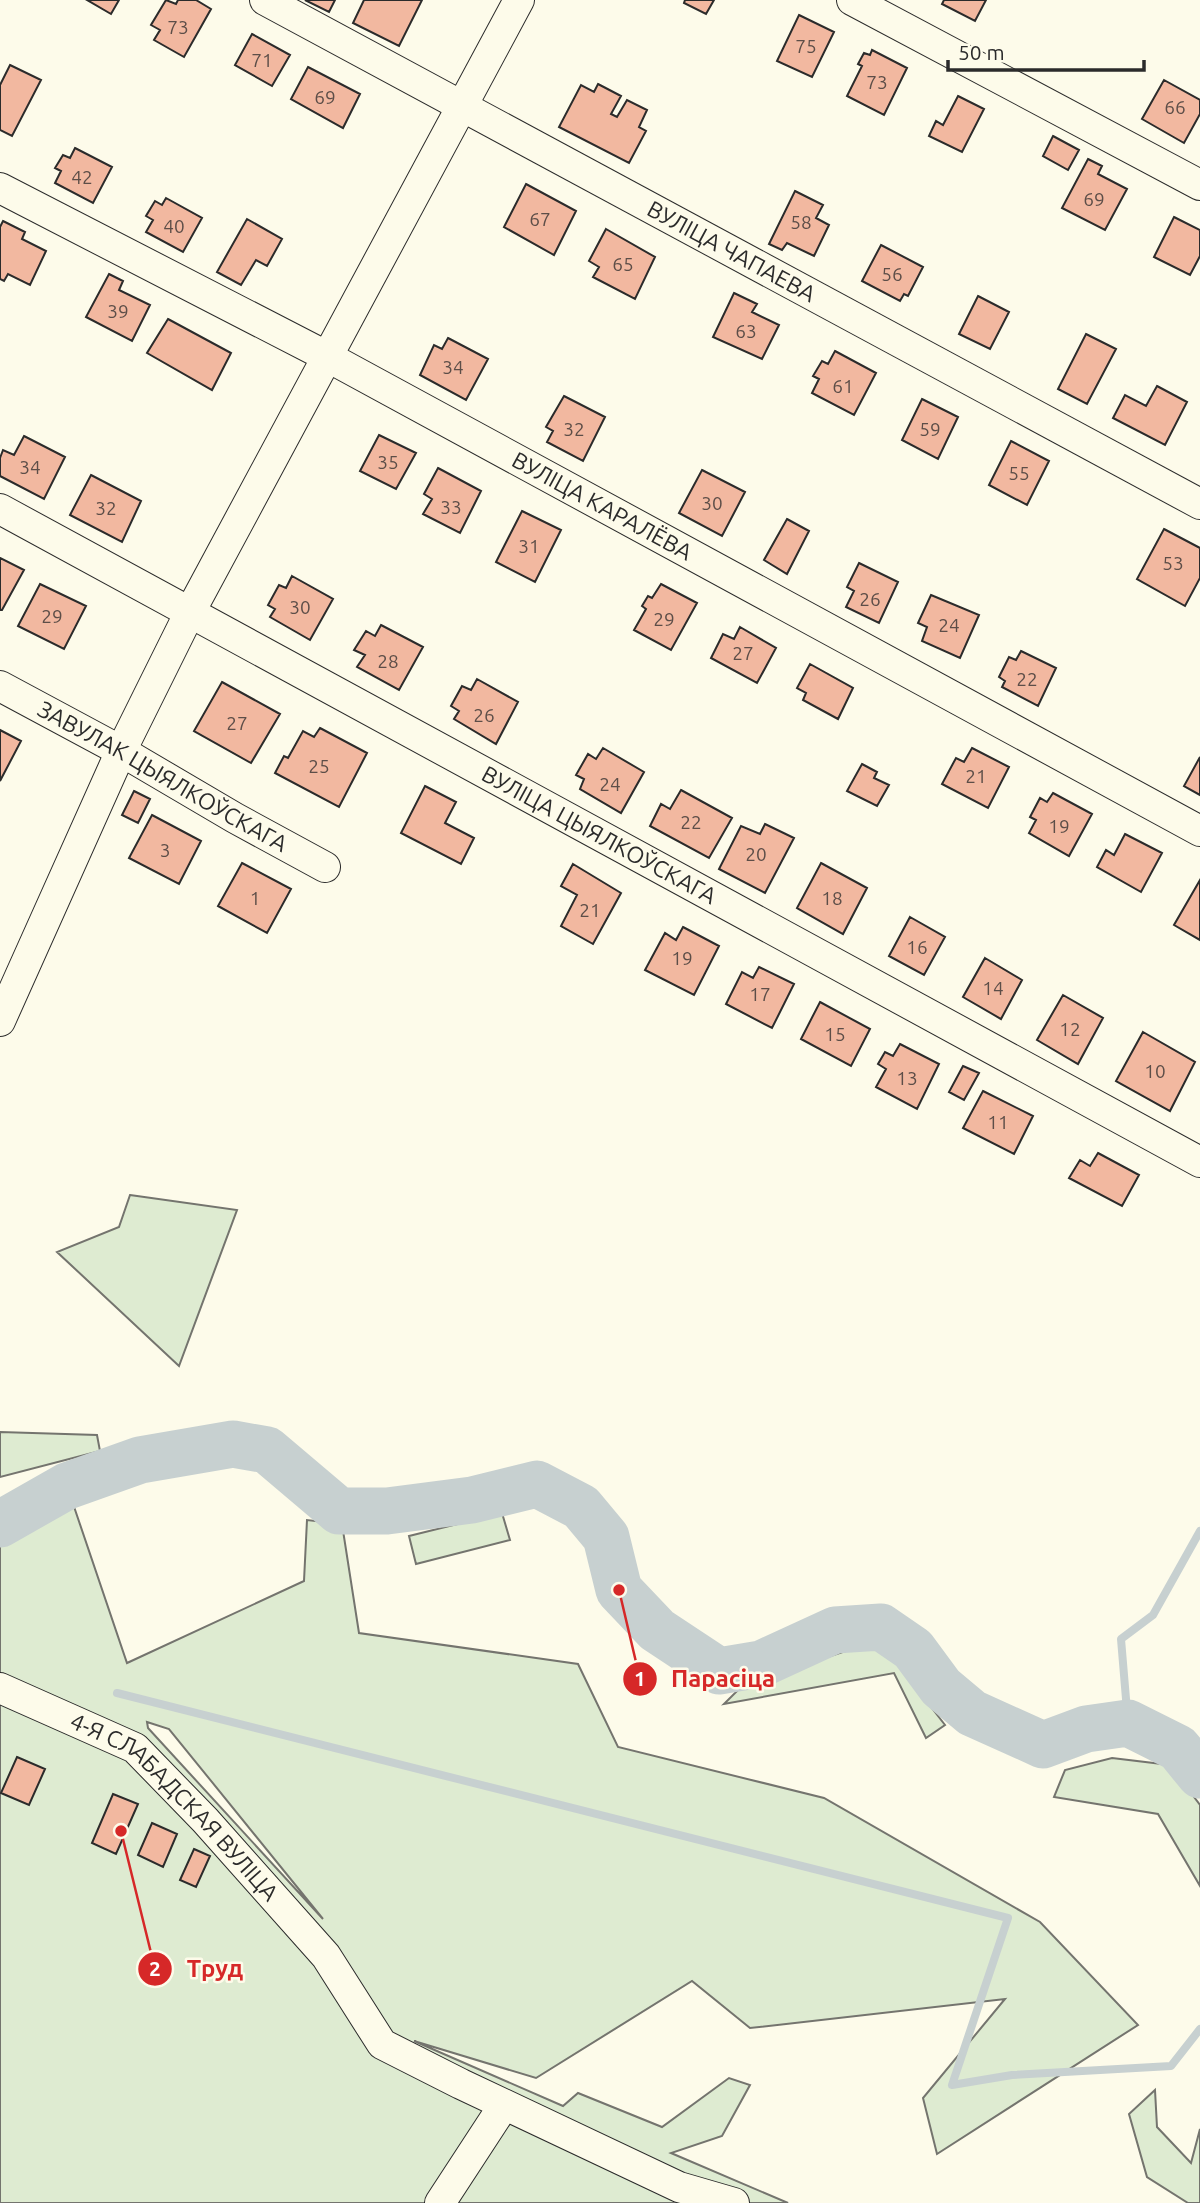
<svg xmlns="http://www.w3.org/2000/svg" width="1200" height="2203" viewBox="0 0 1200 2203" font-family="Ubuntu,sans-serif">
	<rect width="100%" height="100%" fill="#fdfbea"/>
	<path fill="#deebd1" stroke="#74746e" stroke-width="2" fill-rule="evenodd" d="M 130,1195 L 237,1210 L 179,1366 L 57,1252 L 119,1227 Z
		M 0,1432 L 97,1435 L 100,1451 L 0,1477 Z
		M 67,1486 L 127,1663 L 304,1581 L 307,1520 L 342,1524 L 359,1633 L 578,1664 L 618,1747 L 824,1798 L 1040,1922 L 1138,2025 L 937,2154 L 923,2098 L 1005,1999 L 750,2028 L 692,1981 L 536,2078 L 414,2041 L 563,2106 L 578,2093 L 662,2127 L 729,2078 L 750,2085 L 722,2136 L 671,2153 L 788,2203 L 0,2203 L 0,1524 ZM 147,1722 L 169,1729 L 323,1919 L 148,1728 Z
		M 502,1513 L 510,1540 L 416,1564 L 409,1536 Z
		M 879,1640 L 945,1725 L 926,1738 L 894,1673 L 724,1704 L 743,1685 Z
		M 1112,1758 L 1170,1765 L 1200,1805 L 1200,1886 L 1158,1814 L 1054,1797 L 1065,1770 Z
		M 1155,2090 L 1157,2127 L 1191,2163 L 1200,2129 L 1200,2203 L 1188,2203 L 1147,2177 L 1129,2114 Z"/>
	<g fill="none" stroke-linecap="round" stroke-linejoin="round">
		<path stroke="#c7d0d0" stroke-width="8" d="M 117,1693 L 1008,1918 L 952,2085 L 1012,2075 L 1171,2066 L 1200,2029
			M 1128,1723 L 1121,1639 L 1153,1615 L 1200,1531"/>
		<path stroke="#c7d0d0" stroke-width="47" d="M 0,1524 L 67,1486 L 140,1460 L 233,1444 L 267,1450 L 339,1511 L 387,1511 L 472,1500 L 537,1484 L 581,1507 L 606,1537 L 619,1590 L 657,1630 L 719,1671 L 761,1664 L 835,1630 L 881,1627 L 913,1649 L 941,1687 L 972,1713 L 1043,1745 L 1086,1729 L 1128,1723 L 1178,1748 L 1200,1775"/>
	</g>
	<path fill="#f2b8a0" stroke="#2b2b2b" stroke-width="2" d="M 87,0 L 119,0 L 111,14 Z
		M 166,0 L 176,4 L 178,0 L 196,0 L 211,9 L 184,57 L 154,40 L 160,30 L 151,25 Z
		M 305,0 L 335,0 L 329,12 Z
		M 364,0 L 422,0 L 399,46 L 353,23 Z
		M 685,0 L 714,0 L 706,14 L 684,3 Z
		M 944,0 L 986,0 L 975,21 L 942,4 Z
		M 799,15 L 834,32 L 812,77 L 777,61 Z
		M 252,34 L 290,55 L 272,86 L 235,65 Z
		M 872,50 L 907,68 L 884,115 L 847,96 L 862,66 L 858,64 L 864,53 L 870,55 Z
		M 10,65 L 41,80 L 12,136 L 0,130 L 0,85 Z
		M 308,67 L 360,94 L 343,128 L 291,99 Z
		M 1164,80 L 1200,100 L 1200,114 L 1184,143 L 1142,119 Z
		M 598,84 L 621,96 L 611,114 L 617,117 L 627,100 L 647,110 L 639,127 L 646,131 L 629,163 L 559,127 L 581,85 L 594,92 Z
		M 958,96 L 984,109 L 962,152 L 929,136 L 936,121 L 943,125 Z
		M 1053,136 L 1079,150 L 1068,170 L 1043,156 Z
		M 75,148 L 112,167 L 93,203 L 55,183 L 61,171 L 55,168 L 63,155 L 70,158 Z
		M 1088,159 L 1102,166 L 1098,174 L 1127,189 L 1105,230 L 1062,208 Z
		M 526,184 L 576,211 L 554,255 L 504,227 Z
		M 795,191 L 823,205 L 816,218 L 829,225 L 814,256 L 787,243 L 782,250 L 769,244 Z
		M 166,198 L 202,218 L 183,252 L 146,232 L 153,220 L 146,216 L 155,201 L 162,205 Z
		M 1174,217 L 1200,230 L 1200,256 L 1190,275 L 1154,257 Z
		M 247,219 L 282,239 L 267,266 L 256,260 L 241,285 L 217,272 Z
		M 3,221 L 25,232 L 22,239 L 46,251 L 30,285 L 8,274 L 4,281 L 0,279 L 0,227 Z
		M 606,229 L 655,257 L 635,299 L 593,277 L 599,267 L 589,261 Z
		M 881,245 L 923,267 L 908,296 L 904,294 L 900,301 L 862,281 Z
		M 109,274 L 123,281 L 119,290 L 150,305 L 132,341 L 86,317 Z
		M 734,293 L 757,304 L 752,312 L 779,325 L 762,359 L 713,337 Z
		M 978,296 L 1009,312 L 990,349 L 959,334 Z
		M 168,319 L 231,353 L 212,390 L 147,353 Z
		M 1086,334 L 1116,349 L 1087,404 L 1058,389 Z
		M 448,338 L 488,359 L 466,400 L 420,375 L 434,345 L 442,349 Z
		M 835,351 L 876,373 L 854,415 L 812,393 L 819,379 L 813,376 L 822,361 L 828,364 Z
		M 1157,386 L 1187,402 L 1165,445 L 1113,418 L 1125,395 L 1146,406 Z
		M 564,396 L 605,417 L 583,461 L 547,442 L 553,431 L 546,427 Z
		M 922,399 L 958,417 L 938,459 L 902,440 Z
		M 379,435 L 416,453 L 396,489 L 360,471 Z
		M 24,436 L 65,457 L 44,499 L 0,476 L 0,458 L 3,450 L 14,455 Z
		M 1011,441 L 1049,461 L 1027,505 L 989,485 Z
		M 438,468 L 481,491 L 460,533 L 423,514 L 432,499 L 424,494 Z
		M 702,470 L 745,492 L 722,536 L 679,513 Z
		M 91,475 L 141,501 L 122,542 L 70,515 Z
		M 522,511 L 561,530 L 535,582 L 496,562 Z
		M 787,519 L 809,531 L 787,574 L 764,560 Z
		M 1164,529 L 1200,548 L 1200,578 L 1185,606 L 1137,579 Z
		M 0,558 L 24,570 L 2,610 L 0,610 Z
		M 859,563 L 898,582 L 879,623 L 846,607 L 854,591 L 847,587 Z
		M 292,576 L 333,599 L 310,640 L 270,617 L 275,609 L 268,605 L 279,585 L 286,588 Z
		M 40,584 L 86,606 L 64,649 L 18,626 Z
		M 661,584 L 697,603 L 671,650 L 634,630 L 646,609 L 642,606 L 648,596 L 652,598 Z
		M 931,595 L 979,615 L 960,658 L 922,641 L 927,627 L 918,623 Z
		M 381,625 L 423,647 L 399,690 L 357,667 L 365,655 L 354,650 L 366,631 L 375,636 Z
		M 740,627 L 776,648 L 757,683 L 711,658 L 723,634 L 734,639 Z
		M 1021,651 L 1056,668 L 1038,706 L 1002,687 L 1005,681 L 999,677 L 1009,657 L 1016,660 Z
		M 810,664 L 853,688 L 838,719 L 803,700 L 806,693 L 797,688 Z
		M 477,679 L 518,702 L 496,744 L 454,719 L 459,711 L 451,706 L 462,686 L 471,690 Z
		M 222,682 L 280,714 L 251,763 L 194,731 Z
		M 320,728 L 367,753 L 339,807 L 275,773 L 284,756 L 288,758 L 303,731 L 314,737 Z
		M 0,730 L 21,741 L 0,781 Z
		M 603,748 L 644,772 L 621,813 L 580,789 L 584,779 L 576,775 L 588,754 L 596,759 Z
		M 972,748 L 1009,767 L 988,808 L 942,784 L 956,758 L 964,762 Z
		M 1200,757 L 1200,795 L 1184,786 Z
		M 862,764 L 877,772 L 874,778 L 889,785 L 877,806 L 847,791 Z
		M 425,786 L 456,802 L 445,823 L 474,838 L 461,864 L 401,833 Z
		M 681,790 L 732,818 L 709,858 L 650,826 L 661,804 L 670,809 Z
		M 134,791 L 150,799 L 138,823 L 122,815 Z
		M 1053,793 L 1092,814 L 1069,856 L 1029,833 L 1036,820 L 1030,817 L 1040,798 L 1047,802 Z
		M 152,815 L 201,841 L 179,884 L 129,858 Z
		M 765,824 L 794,838 L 765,893 L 719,869 L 741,826 L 760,834 Z
		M 1125,834 L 1162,853 L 1141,892 L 1097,867 L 1106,850 L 1114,855 Z
		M 242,863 L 291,889 L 267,933 L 218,906 Z
		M 821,863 L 867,888 L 843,934 L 797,908 Z
		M 573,864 L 621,893 L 593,944 L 561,926 L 577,895 L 561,886 Z
		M 1200,880 L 1200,940 L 1174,925 Z
		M 910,917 L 945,937 L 924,975 L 889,956 Z
		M 683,927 L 719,946 L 694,995 L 645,970 L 665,933 L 676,940 Z
		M 985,958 L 1022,980 L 1001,1019 L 963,997 Z
		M 759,967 L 794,984 L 772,1028 L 726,1004 L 742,972 L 753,978 Z
		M 1063,995 L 1103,1018 L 1078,1064 L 1037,1040 Z
		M 820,1002 L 870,1029 L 851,1066 L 801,1039 Z
		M 1143,1032 L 1195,1062 L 1170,1111 L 1116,1081 Z
		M 900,1044 L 939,1064 L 917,1109 L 876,1087 L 886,1069 L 878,1064 L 885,1052 L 893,1056 Z
		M 963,1066 L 979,1073 L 964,1100 L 949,1092 Z
		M 983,1091 L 1033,1116 L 1014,1154 L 963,1128 Z
		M 1098,1153 L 1139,1175 L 1122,1206 L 1069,1178 L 1080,1160 L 1090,1166 Z
		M 17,1757 L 45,1769 L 29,1805 L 1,1793 Z
		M 113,1794 L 138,1804 L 116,1854 L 92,1843 Z
		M 152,1823 L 177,1834 L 163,1867 L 138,1855 Z
		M 194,1849 L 210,1856 L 196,1887 L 180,1880 Z"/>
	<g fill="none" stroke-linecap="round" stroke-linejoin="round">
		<defs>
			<g id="minor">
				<path id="s1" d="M 265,0 L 1200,504"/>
				<path d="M 852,0 L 1200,185"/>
				<path id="s2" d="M 0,188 L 328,357 L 1200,831"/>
				<path id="s3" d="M 0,509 L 1200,1162"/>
				<path id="s4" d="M 0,686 L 121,751 L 235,818 L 325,867"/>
				<path d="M 0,1021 L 121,751 L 190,612 L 519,0"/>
				<path id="s5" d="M 0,1688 L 135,1748 L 205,1820 L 326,1956 L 382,2044 L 461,2084 L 679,2187 L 734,2203"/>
				<path d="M 440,2203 L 504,2105"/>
			</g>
		</defs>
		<use href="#minor" stroke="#2b2b2b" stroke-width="32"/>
		<use href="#minor" stroke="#fdfbea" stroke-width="30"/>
	</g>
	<g text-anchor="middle" stroke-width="5" stroke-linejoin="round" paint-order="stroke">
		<g font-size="19" fill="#5d4e48">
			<text x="178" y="34">73</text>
			<text x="806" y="53">75</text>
			<text x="262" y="67">71</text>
			<text x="877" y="89">73</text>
			<text x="325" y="104">69</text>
			<text x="1175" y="114">66</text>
			<text x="82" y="184">42</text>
			<text x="1094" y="206">69</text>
			<text x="540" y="226">67</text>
			<text x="801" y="229">58</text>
			<text x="174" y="233">40</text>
			<text x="623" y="271">65</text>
			<text x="892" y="281">56</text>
			<text x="118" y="318">39</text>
			<text x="746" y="338">63</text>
			<text x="453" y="374">34</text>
			<text x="843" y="393">61</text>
			<text x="574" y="436">32</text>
			<text x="930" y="436">59</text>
			<text x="388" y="469">35</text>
			<text x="30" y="474">34</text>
			<text x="1019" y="480">55</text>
			<text x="712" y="510">30</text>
			<text x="451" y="514">33</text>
			<text x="106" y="515">32</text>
			<text x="529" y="553">31</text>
			<text x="1173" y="570">53</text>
			<text x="870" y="606">26</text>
			<text x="300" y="614">30</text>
			<text x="52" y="623">29</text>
			<text x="664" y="626">29</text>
			<text x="949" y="632">24</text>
			<text x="743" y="660">27</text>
			<text x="388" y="668">28</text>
			<text x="1027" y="686">22</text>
			<text x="484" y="722">26</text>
			<text x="237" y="730">27</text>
			<text x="319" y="773">25</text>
			<text x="976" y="783">21</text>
			<text x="610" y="791">24</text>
			<text x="691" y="829">22</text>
			<text x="1059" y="833">19</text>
			<text x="165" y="857">3</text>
			<text x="756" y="861">20</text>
			<text x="255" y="905">1</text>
			<text x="832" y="905">18</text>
			<text x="590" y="917">21</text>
			<text x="917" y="954">16</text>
			<text x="682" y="965">19</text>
			<text x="993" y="995">14</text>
			<text x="760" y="1001">17</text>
			<text x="1070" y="1036">12</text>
			<text x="835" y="1041">15</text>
			<text x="1155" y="1078">10</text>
			<text x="907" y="1085">13</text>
			<text x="998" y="1129">11</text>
		</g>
		<g font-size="23" fill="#2b2b2b" stroke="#fdfbea">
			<text dy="8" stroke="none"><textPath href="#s1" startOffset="530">ВУЛІЦА ЧАПАЕВА</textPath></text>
			<text dy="8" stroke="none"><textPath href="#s2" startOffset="681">ВУЛІЦА КАРАЛЁВА</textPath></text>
			<text dy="8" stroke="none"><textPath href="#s4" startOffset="186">ЗАВУЛАК ЦЫЯЛКОЎСКАГА</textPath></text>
			<text dy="8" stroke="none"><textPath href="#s3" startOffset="682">ВУЛІЦА ЦЫЯЛКОЎСКАГА</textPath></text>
			<text dy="8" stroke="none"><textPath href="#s5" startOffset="215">4-Я СЛАБАДСКАЯ ВУЛІЦА</textPath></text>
		</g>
	</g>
	<path fill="none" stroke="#d62828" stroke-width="2.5" d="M619 1590L640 1679M121 1831L155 1969"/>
	<g fill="#d62828" stroke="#fdfbea" stroke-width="2.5">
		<circle cx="619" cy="1590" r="7"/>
		<circle cx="121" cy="1831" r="7"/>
		<circle cx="640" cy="1679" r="18"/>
		<circle cx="155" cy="1969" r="18"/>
	</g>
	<g font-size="21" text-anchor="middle" font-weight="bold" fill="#fff">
		<text x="640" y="1686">1</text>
		<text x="155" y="1976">2</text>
	</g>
	<g font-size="24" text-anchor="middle" font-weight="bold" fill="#d62828" stroke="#fdfbea" stroke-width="5" stroke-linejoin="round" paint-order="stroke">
		<text x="723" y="1687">Парасіца</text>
		<text x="215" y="1977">Труд</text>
	</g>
	<path d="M948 60v10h196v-10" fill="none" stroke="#2b2b2b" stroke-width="3.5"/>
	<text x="958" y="60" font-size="21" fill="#2b2b2b" stroke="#fdfbea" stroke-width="5" paint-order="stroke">50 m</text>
</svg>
